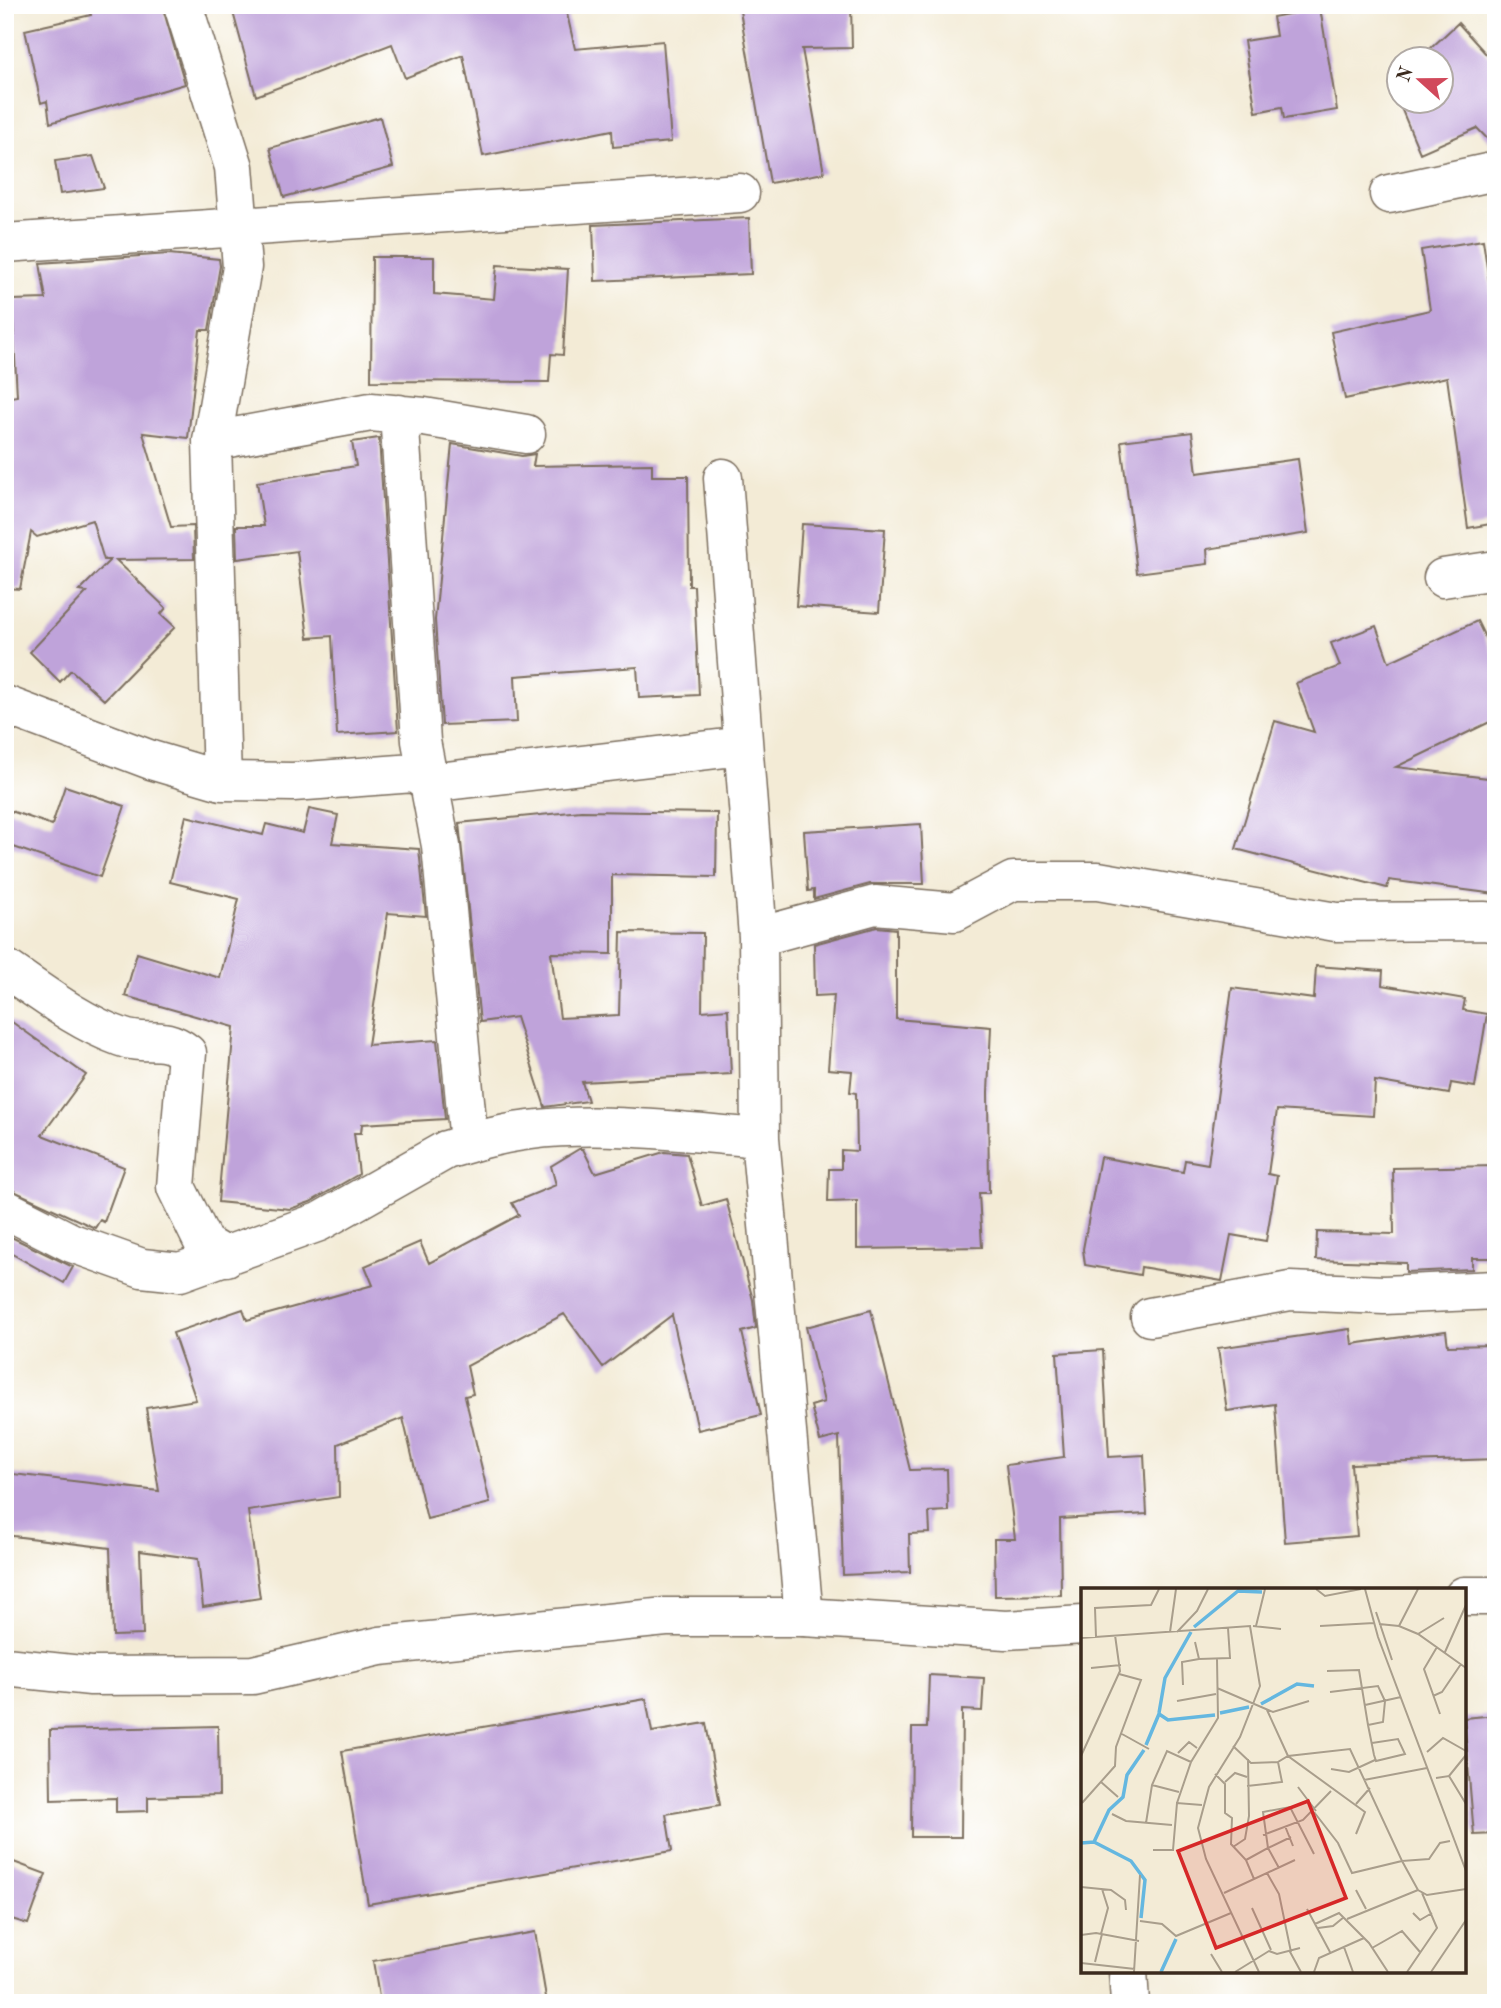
<svg xmlns="http://www.w3.org/2000/svg" width="1501" height="2008" viewBox="0 0 1501 2008" font-family="'Old Standard TT',serif">
	<rect width="100%" height="100%" fill="#fff"/>
	<filter id="ink" filterUnits="userSpaceOnUse"><feTurbulence type="fractalNoise" baseFrequency=".0143" numOctaves="2"/><feDisplacementMap in="SourceGraphic" scale="14" xChannelSelector="R" yChannelSelector="G"/><feConvolveMatrix kernelMatrix="1 2 1 2 8 2 1 2 1" color-interpolation-filters="sRGB"/></filter>
	<filter id="wash" filterUnits="userSpaceOnUse"><feTurbulence type="fractalNoise" baseFrequency=".00686" numOctaves="4" result="noise"/><feDisplacementMap in="SourceGraphic" scale="28" xChannelSelector="R" yChannelSelector="G"/><feGaussianBlur stdDeviation="1.57" result="paint"/><feColorMatrix in="noise" values="0 0 0 0 0 0 0 0 0 0 0 0 0 0 0 0 0 1.4 0 .05"/><feComposite in="paint" operator="in"/></filter>
	<g filter="url(#wash)">
		<rect width="100%" height="100%" fill="#f3ebd6"/>
		<g id="blocks">
			<path fill="#bfa3da" d="M 88,5 L 162,5 L 185,84 L 50,123 L 47,101 L 41,103 L 25,30 L 91,15 Z
				M 231,5 L 565,5 L 575,49 L 663,41 L 671,142 L 613,147 L 612,130 L 483,156 L 463,55 L 405,78 L 392,44 L 256,96 Z
				M 739,5 L 851,5 L 852,48 L 802,49 L 824,173 L 770,183 Z
				M 1320,8 L 1337,110 L 1284,119 L 1282,107 L 1256,112 L 1244,41 L 1276,36 L 1273,17 Z
				M 1458,23 L 1496,65 L 1496,148 L 1477,128 L 1420,153 L 1391,84 L 1399,76 L 1399,102 L 1441,102 L 1441,60 L 1418,60 Z
				M 380,117 L 393,167 L 284,197 L 270,148 Z
				M 93,156 L 104,188 L 60,194 L 55,161 Z
				M 749,218 L 751,274 L 595,281 L 593,225 Z
				M 1483,240 L 1496,329 L 1496,523 L 1468,528 L 1447,377 L 1345,399 L 1331,332 L 1430,310 L 1421,250 Z
				M 169,254 L 219,259 L 220,266 L 209,330 L 200,330 L 188,438 L 143,433 L 171,527 L 193,526 L 194,559 L 116,560 L 166,608 L 161,614 L 175,627 L 104,700 L 71,670 L 60,682 L 30,652 L 87,592 L 79,591 L 110,560 L 104,560 L 92,520 L 37,537 L 31,532 L 20,589 L 5,588 L 5,398 L 17,396 L 12,300 L 46,299 L 40,263 Z
				M 372,257 L 434,257 L 434,294 L 494,299 L 497,265 L 568,269 L 563,355 L 551,354 L 549,382 L 371,381 Z
				M 1192,432 L 1197,473 L 1298,459 L 1308,533 L 1207,549 L 1208,564 L 1137,573 L 1121,441 Z
				M 379,438 L 398,731 L 337,735 L 332,636 L 308,638 L 297,551 L 237,559 L 236,526 L 264,526 L 257,482 L 356,466 L 352,442 Z
				M 452,444 L 522,456 L 535,454 L 533,466 L 652,464 L 652,476 L 688,476 L 689,586 L 694,586 L 699,695 L 639,698 L 637,667 L 515,676 L 517,722 L 442,725 L 435,620 Z
				M 802,524 L 885,529 L 879,612 L 796,606 Z
				M 1477,621 L 1496,660 L 1496,719 L 1396,767 L 1496,779 L 1496,894 L 1389,880 L 1387,888 L 1236,849 L 1275,721 L 1314,732 L 1296,683 L 1340,666 L 1331,643 L 1376,626 L 1389,662 Z
				M 65,786 L 125,806 L 100,877 L 5,844 L 5,809 L 52,825 Z
				M 309,809 L 338,815 L 332,843 L 419,849 L 426,916 L 388,913 L 368,1045 L 437,1040 L 445,1119 L 362,1124 L 361,1133 L 354,1133 L 359,1174 L 310,1202 L 290,1209 L 218,1202 L 234,1027 L 125,996 L 137,953 L 220,978 L 239,899 L 170,882 L 186,816 L 263,835 L 266,824 L 303,833 Z
				M 581,811 L 717,813 L 716,877 L 612,875 L 612,954 L 551,953 L 560,1018 L 619,1015 L 621,932 L 703,933 L 702,1011 L 728,1009 L 731,1074 L 582,1082 L 588,1101 L 545,1107 L 516,1017 L 480,1022 L 459,823 Z
				M 921,824 L 924,884 L 870,884 L 814,899 L 814,890 L 808,891 L 804,831 Z
				M 877,927 L 896,929 L 896,1019 L 991,1027 L 988,1092 L 989,1193 L 979,1193 L 982,1247 L 857,1249 L 857,1201 L 828,1202 L 829,1169 L 841,1169 L 841,1150 L 857,1151 L 856,1093 L 850,1092 L 852,1071 L 828,1069 L 834,995 L 815,996 L 814,944 Z
				M 1316,966 L 1383,971 L 1382,985 L 1465,999 L 1463,1010 L 1487,1014 L 1475,1087 L 1451,1083 L 1449,1094 L 1375,1081 L 1373,1116 L 1277,1110 L 1268,1174 L 1277,1176 L 1266,1241 L 1231,1235 L 1222,1281 L 1141,1267 L 1140,1275 L 1085,1265 L 1083,1249 L 1100,1157 L 1183,1172 L 1185,1160 L 1208,1164 L 1232,988 L 1314,999 Z
				M 5,1017 L 86,1075 L 42,1135 L 124,1167 L 104,1222 L 100,1220 L 95,1228 L 5,1187 Z
				M 579,1149 L 583,1149 L 595,1173 L 664,1152 L 687,1154 L 702,1206 L 726,1199 L 753,1300 L 756,1328 L 742,1332 L 761,1415 L 698,1430 L 672,1315 L 603,1367 L 564,1314 L 467,1366 L 473,1394 L 465,1396 L 490,1503 L 427,1519 L 403,1418 L 338,1444 L 339,1497 L 248,1511 L 260,1598 L 203,1607 L 198,1559 L 140,1551 L 143,1635 L 113,1636 L 110,1548 L 5,1535 L 5,1473 L 159,1491 L 146,1408 L 196,1400 L 173,1333 L 243,1309 L 247,1320 L 373,1285 L 365,1266 L 420,1242 L 429,1263 L 519,1215 L 512,1203 L 556,1185 L 551,1166 Z
				M 1496,1166 L 1496,1258 L 1472,1258 L 1472,1269 L 1406,1272 L 1406,1263 L 1316,1260 L 1317,1232 L 1394,1234 L 1393,1168 Z
				M 5,1234 L 73,1267 L 64,1283 L 5,1250 Z
				M 871,1310 L 910,1470 L 947,1469 L 948,1511 L 929,1512 L 930,1533 L 909,1534 L 910,1572 L 843,1575 L 839,1436 L 820,1441 L 811,1406 L 824,1402 L 806,1327 Z
				M 1350,1329 L 1352,1344 L 1446,1331 L 1448,1346 L 1496,1345 L 1496,1459 L 1351,1464 L 1357,1536 L 1285,1542 L 1275,1404 L 1227,1411 L 1218,1348 Z
				M 1103,1350 L 1109,1457 L 1144,1455 L 1147,1514 L 1060,1519 L 1061,1595 L 995,1596 L 994,1539 L 1015,1539 L 1006,1465 L 1064,1457 L 1057,1353 Z
				M 929,1675 L 984,1678 L 982,1711 L 962,1710 L 961,1837 L 911,1837 L 912,1728 L 927,1728 Z
				M 646,1699 L 652,1732 L 706,1723 L 720,1805 L 666,1814 L 672,1851 L 368,1904 L 342,1751 Z
				M 1496,1715 L 1496,1834 L 1474,1835 L 1464,1718 Z
				M 218,1726 L 219,1795 L 148,1797 L 148,1811 L 116,1812 L 116,1798 L 51,1800 L 50,1730 Z
				M 11,1861 L 46,1874 L 28,1924 L 5,1917 L 5,1878 Z
				M 535,1932 L 547,2003 L 380,2003 L 373,1961 Z"/>
		</g>
	</g>
	<g filter="url(#ink)">
		<use href="#blocks" fill-opacity="0" stroke="#7b6e5e" stroke-width="2"/>
		<g fill="none" stroke-linecap="round" stroke-linejoin="round">
			<defs>
				<path id="street" d="M 183,5 L 234,167 L 242,267 L 212,441 L 222,781
					M 1389,194 L 1496,171
					M 5,243 L 740,193
					M 399,414 L 421,741 L 429,783 L 743,746
					M 212,441 L 371,412 L 424,417 L 526,434
					M 723,478 L 758,937 L 760,1138 L 804,1617
					M 1443,578 L 1496,570
					M 5,705 L 151,760 L 222,781 L 293,782 L 414,773 L 429,783 L 441,846 L 469,1143
					M 758,937 L 875,905 L 955,912 L 1013,881 L 1098,881 L 1336,922 L 1485,921 L 1496,923
					M 5,968 C 42,993 79,1022 121,1037 C 146,1047 162,1033 187,1053 L 176,1187 L 204,1244 L 226,1257
					M 5,1209 L 72,1243 L 142,1268 L 180,1272 L 319,1222 L 446,1150 C 473,1142 502,1133 530,1130 C 605,1121 684,1132 760,1138
					M 1150,1317 L 1290,1291 L 1384,1295 L 1496,1290
					M 1128,1971 L 1130,2003"/>
				<path id="secondary" d="M 1464,1596 L 1496,1596
					M 5,1667 L 91,1676 L 253,1675 L 380,1646 L 666,1617 L 804,1617 L 1006,1630 L 1083,1625"/>
			</defs>
			<use href="#street" stroke="#7b6e5e" stroke-width="41"/>
			<use href="#secondary" stroke="#7b6e5e" stroke-width="41"/>
			<use href="#street" stroke="#fff" stroke-width="38"/>
			<use href="#secondary" stroke="#fff" stroke-width="38"/>
		</g>
	</g>
	<g transform="translate(1081 1588)">
		<rect width="385" height="385" fill="#f3ebd6"/>
		<path fill="none" stroke="#64b7e0" stroke-width="3.5" d="M 113,39 L 157,3 L 181,4M 180,116 L 216,96 L 233,98M 78,125 L 84,90 L 110,44M 139,125 L 168,119M 65,157 L 78,126 L 87,132 L 134,127M 13,254 L 28,222 L 42,209 L 46,187 L 63,162M 0,255 L 13,254 L 50,273 L 64,292 L 60,330M 80,384 L 95,351"/>
		<path fill="none" stroke="#a99e8c" stroke-width="2" d="M 235,1 L 244,8 L 280,1M 284,1 L 297,49 L 385,283M 295,24 L 311,72M 298,36 L 318,38 L 337,46 L 385,80M 172,38 L 200,41M 175,38 L 184,1M 239,38 L 293,35M 318,38 L 337,1M 89,44 L 95,1M 96,44 L 116,23 L 127,1M 337,46 L 363,30M 15,49 L 14,20 L 70,17 L 78,1M 0,50 L 169,38 L 179,98 L 159,149 L 128,199 L 117,240 L 125,271 L 178,384M 114,54 L 118,71 L 149,70 L 147,40M 356,59 L 343,81 L 359,126M 364,64 L 385,17M 10,80 L 40,77M 246,83 L 278,82 L 287,137 L 293,167 L 295,173 L 324,166 L 317,151 L 291,155M 102,97 L 101,74 L 118,71M 136,100 L 192,124 L 228,113M 249,104 L 297,98 L 304,113 L 302,134 L 287,137M 352,108 L 361,104 L 380,76M 96,113 L 135,106M 284,117 L 320,109M 186,122 L 207,168 L 284,224 L 275,246M 41,146 L 68,161M 152,158 L 170,175 L 197,174M 346,164 L 362,150 L 385,163M 97,165 L 108,154 L 116,160M 0,168 L 39,83 L 34,47M 250,181 L 268,184 L 294,172M 134,186 L 144,196 L 144,225 L 151,230 L 150,256 L 165,272 L 173,291M 368,188 L 385,167M 355,190 L 368,188 L 385,216M 283,192 L 346,180M 20,194 L 37,209M 144,194 L 154,185 L 166,189M 71,197 L 98,204M 166,198 L 201,194 L 197,174 L 207,168 L 269,161 L 321,273 L 348,271 L 359,255 L 369,253M 217,199 L 235,223M 1,215 L 34,178 L 35,159 L 60,92 L 38,86M 96,215 L 110,174 L 137,130 L 136,71M 275,216 L 289,200M 233,224 L 257,255 L 271,285 L 321,273 L 337,302 L 346,307 L 385,301M 31,226 L 45,233 L 91,237M 65,235 L 71,197 L 86,163 L 110,174M 204,238 L 212,258M 182,247 L 222,232 L 250,203M 152,259 L 164,251 L 168,228 L 167,171M 72,262 L 92,262 L 96,215 L 121,217M 165,272 L 187,260 L 182,224 L 209,219 L 233,266M 198,280 L 187,260 L 210,249M 186,285 L 198,306 L 210,364M 0,299 L 30,302 L 44,312 L 45,322M 275,302 L 285,321M 143,305 L 214,272M 171,320 L 190,362M 226,321 L 249,364M 332,325 L 339,332 L 351,325M 266,331 L 337,302M 59,333 L 81,336 L 95,348 L 150,325M 234,336 L 258,325 L 288,355 L 307,384M 237,340 L 252,338 L 263,329M 20,346 L 27,320 L 21,301M 0,347 L 15,345 L 58,353M 263,359 L 272,384M 291,360 L 321,343 L 339,364M 208,362 L 220,384M 130,366 L 141,384M 14,374 L 21,346M 0,375 L 54,381M 53,384 L 59,287M 154,384 L 188,363 L 196,366 L 219,360M 233,384 L 238,370 L 283,350M 326,384 L 356,340 L 341,305M 350,384 L 385,332"/>
		<path fill="#d62828" fill-opacity="0.15" stroke="#d62828" stroke-width="3.5" d="M 227,213 L 265,310 L 135,360 L 97,263 Z"/>
		<rect width="385" height="385" fill="none" stroke="#3b2a1e" stroke-width="3.5"/>
	</g>
	<rect width="1501" height="2008" fill="none" stroke="#fff" stroke-width="28"/>
	<g transform="translate(1420 80) rotate(291)"><circle r="33" fill="#ffffff" stroke="#b1aaa5" stroke-width="2"/>
	<path d="M0-5L12 26L0 18L-12 26Z" fill="#d1495b"/>
	<text y="-10" font-size="19" font-weight="bold" text-anchor="middle" fill="#3b2a1e">N</text>
	</g>
</svg>
